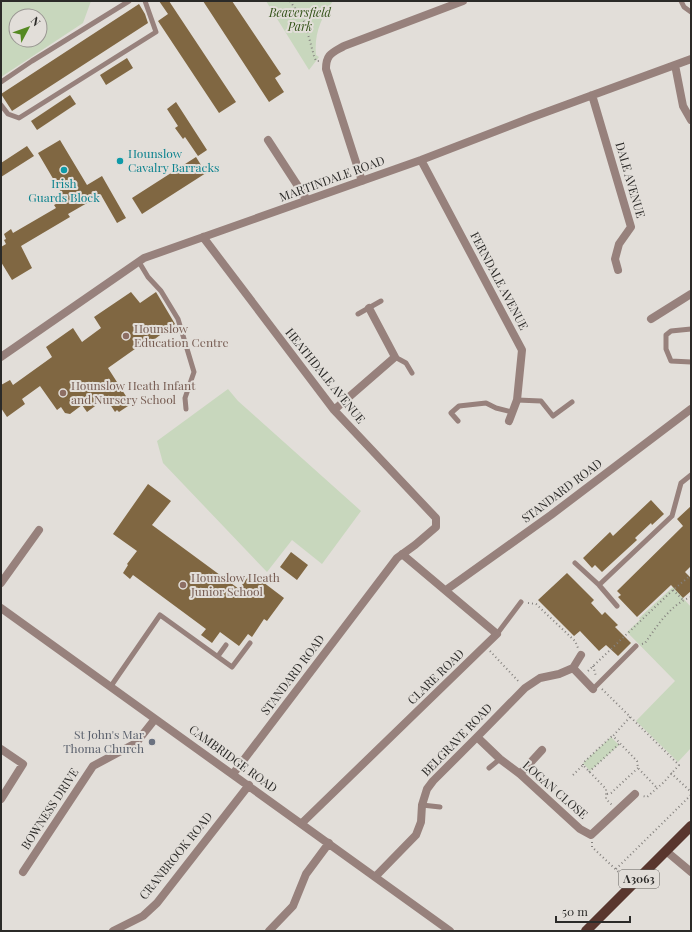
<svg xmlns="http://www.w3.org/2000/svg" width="692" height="932" viewBox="0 0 692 932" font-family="'Playfair Display',serif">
	<rect width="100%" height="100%" fill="#e2ded9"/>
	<path fill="#c8d7bd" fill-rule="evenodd" d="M 1,1 L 91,1 L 83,23 L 1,77 ZM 16,16 L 40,16 L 40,40 L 16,40 Z
		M 266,1 L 333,1 C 321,18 314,34 316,55 L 319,57 L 309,70 Z
		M 228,389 L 238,401 L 361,511 L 322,564 L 292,540 L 267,572 L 163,463 L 157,441 Z
		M 673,587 L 691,607 L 691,748 L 678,762 L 636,721 L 675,681 L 627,632 L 640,620 L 639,618 Z
		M 611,737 L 619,745 L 590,771 L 583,763 Z"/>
	<path fill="#806742" d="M 159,1 L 169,1 L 236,102 L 219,113 L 158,21 L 168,14 Z
		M 203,1 L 232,1 L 281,74 L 275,78 L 284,92 L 269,102 Z
		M 139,4 L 145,14 L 148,23 L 12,111 L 1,94 Z
		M 127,58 L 133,68 L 106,85 L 100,75 Z
		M 70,95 L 76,104 L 37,130 L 31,121 Z
		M 176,102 L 207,150 L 198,156 L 185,137 L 183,139 L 175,128 L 178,126 L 167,109 Z
		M 60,140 L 87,185 L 102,176 L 126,218 L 117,223 L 101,195 L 68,214 L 70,217 L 21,246 L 32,268 L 12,280 L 1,262 L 1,247 L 6,244 L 4,240 L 6,239 L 4,234 L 11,229 L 13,233 L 56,208 L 54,205 L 65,199 L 38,153 Z
		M 27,146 L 34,156 L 1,177 L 1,163 Z
		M 196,157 L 206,173 L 142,214 L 132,198 Z
		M 131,292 L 140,303 L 156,292 L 175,324 L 144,347 L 142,344 L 108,368 L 131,404 L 119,412 L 117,410 L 115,412 L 106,398 L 87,412 L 82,405 L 70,414 L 65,413 L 61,407 L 57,410 L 40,386 L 22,399 L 25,404 L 7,417 L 1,408 L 1,385 L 10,380 L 13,385 L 52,357 L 46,347 L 73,328 L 82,342 L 101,328 L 94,317 Z
		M 148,484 L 171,501 L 152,525 L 239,589 L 251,573 L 284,598 L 267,621 L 264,619 L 252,637 L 248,634 L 239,646 L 220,632 L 212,643 L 201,635 L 206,629 L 133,575 L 130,579 L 123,573 L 128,565 L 127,564 L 137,551 L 113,534 Z
		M 651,500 L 664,514 L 652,525 L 651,523 L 635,538 L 637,540 L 602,572 L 595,565 L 592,568 L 583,558 L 610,532 L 613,536 Z
		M 691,506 L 691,566 L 685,572 L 691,578 L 691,591 L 683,598 L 671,585 L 637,617 L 618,597 L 621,595 L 617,591 L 683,526 L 677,519 Z
		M 291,552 L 308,565 L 297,580 L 280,567 Z
		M 567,573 L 594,600 L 591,603 L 602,615 L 605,612 L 618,625 L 615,627 L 631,643 L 618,656 L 606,645 L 599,651 L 580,631 L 574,636 L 538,600 Z"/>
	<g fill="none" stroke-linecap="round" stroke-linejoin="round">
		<path stroke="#85827f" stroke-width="2" stroke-dasharray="1 3" stroke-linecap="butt" d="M 290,1 L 305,23 L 314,56 L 316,61 L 319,61
			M 673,590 L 683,600
			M 528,603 L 536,604 L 575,641 L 578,648
			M 642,644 L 645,643 C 657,626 671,604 691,597
			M 490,651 L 520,683
			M 593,666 L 596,676
			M 588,671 L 673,590 L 691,575
			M 602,689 L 679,765 L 664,782 L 647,797 L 643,796
			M 630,717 L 613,736 L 637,761 L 638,768 L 657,788
			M 583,765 L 583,763 L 611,737 L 613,736
			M 589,772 L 620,743
			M 671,773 L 691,792
			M 573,775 L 583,765 L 606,789 L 606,799 L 612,805
			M 607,794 L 611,793 L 638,768
			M 592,842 L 592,847 L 626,879
			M 616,869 L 691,795"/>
		<path stroke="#97817c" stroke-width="5" d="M 681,1 L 684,7 L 691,12
			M 1,82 L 32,61 L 129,1
			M 1,105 L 8,114 L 19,118 L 156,32 L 145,1
			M 139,262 L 148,277 L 161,291 L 178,319 L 194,372 L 185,398 L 186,409
			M 358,314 L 381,301
			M 691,329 L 671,331 L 666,335 L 666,349 L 671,361 L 691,362
			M 395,357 L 406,363 L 412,373
			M 517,400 L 541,401 L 553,416 L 572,402
			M 458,421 L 451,413 L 459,406 L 486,403 L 496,408 L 512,412
			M 575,563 L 599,585 L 617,606
			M 599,585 L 672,516 L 681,483 L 691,475
			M 497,634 L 521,602
			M 218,656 L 226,645
			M 111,686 L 160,615 L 232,667 L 250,643
			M 593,689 L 636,646
			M 489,768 L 500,759
			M 422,805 L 440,807"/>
		<path stroke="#97817c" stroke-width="8" d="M 675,65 L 683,106 L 691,120
			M 592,95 L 631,227 L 619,244 L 615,259 L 618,270
			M 268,140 L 307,200
			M 421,160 L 522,350 L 517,400 L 509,421
			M 362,181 L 326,69 C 326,54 332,53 344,46 L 463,1
			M 203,237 L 334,410 L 436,518 L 436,527 L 415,545 L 397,558 L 233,774
			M 651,319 L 691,294
			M 1,357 L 144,258 L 421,160 L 530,118 L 691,59
			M 334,410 L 395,357 L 369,308
			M 1,583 L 39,530
			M 446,590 L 551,515 L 691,409
			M 1,608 L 450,931
			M 573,668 L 593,689
			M 477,737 L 500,759 L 520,774 L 580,829 L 591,835 L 635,794
			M 1,749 L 23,764 L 1,799
			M 520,774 L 542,750
			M 302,823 L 497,634 L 402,554
			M 666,851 L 691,872
			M 23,872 L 93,766 L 136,743 L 155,719
			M 375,877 L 416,835 L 421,822 L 422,805 L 427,789 L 433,781 L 477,737 L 525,688 L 540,678 L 559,674 L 573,668 L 581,655
			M 113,931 L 143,916 L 157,903 L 249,785
			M 269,931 L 293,906 L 306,874 L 329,843"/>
		<path stroke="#59362e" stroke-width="10" d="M 586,931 L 691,826"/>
	</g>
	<g fill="#0f9aa8" stroke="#e2ded9" stroke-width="1.5">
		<circle cx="120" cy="161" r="4"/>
		<circle cx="64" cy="170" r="4"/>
	</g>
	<g fill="#8d6e63" stroke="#e2ded9" stroke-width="1.5">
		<circle cx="126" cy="336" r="4"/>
		<circle cx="63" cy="393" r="4"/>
		<circle cx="183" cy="585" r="4"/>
	</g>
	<circle fill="#6b7280" stroke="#e2ded9" stroke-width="1.5" cx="152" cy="742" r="4"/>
	<g text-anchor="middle" stroke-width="4" stroke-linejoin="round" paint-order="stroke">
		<rect fill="#e2ded9" stroke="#62605d" stroke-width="1" x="619" y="870" width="40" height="18" rx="3"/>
		<g font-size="11" font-weight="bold" fill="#2b2a28">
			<text x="639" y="883">A3063</text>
		</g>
		<g font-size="12" font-style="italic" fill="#345319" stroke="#e2ded9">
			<text x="300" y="17">Beaversfield<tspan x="300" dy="14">Park</tspan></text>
		</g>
		<g font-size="12" fill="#0d838f" stroke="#e2ded9" text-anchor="start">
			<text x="128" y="158">Hounslow<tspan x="128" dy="14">Cavalry Barracks</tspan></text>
			<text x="64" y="188" text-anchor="middle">Irish<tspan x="64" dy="14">Guards Block</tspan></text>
		</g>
		<g font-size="12" fill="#2b2a28" stroke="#e2ded9">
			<text transform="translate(332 179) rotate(-20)" y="4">MARTINDALE ROAD</text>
			<text transform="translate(630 180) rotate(74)" y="4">DALE AVENUE</text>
			<text transform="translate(499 281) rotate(62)" y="4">FERNDALE AVENUE</text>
			<text transform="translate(325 376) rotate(51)" y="4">HEATHDALE AVENUE</text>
			<text transform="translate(562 491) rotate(-37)" y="4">STANDARD ROAD</text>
			<text transform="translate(293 675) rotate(-53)" y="4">STANDARD ROAD</text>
			<text transform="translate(436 677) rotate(-44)" y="4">CLARE ROAD</text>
			<text transform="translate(457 740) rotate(-46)" y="4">BELGRAVE ROAD</text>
			<text transform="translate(233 759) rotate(36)" y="4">CAMBRIDGE ROAD</text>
			<text transform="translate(555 790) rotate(41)" y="4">LOGAN CLOSE</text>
			<text transform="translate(50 809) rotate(-57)" y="4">BOWNESS DRIVE</text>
			<text transform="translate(176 856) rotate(-51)" y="4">CRANBROOK ROAD</text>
		</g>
		<g font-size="12" fill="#785e54" stroke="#e2ded9" text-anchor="start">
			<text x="134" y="333">Hounslow<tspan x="134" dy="14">Education Centre</tspan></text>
			<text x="71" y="390">Hounslow Heath Infant<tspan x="71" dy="14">and Nursery School</tspan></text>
			<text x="191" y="582">Hounslow Heath<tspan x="191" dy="14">Junior School</tspan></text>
		</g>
		<g font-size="12" fill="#5b616d" stroke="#e2ded9" text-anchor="end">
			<text x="144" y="739">St John's Mar<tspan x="144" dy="14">Thoma Church</tspan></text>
		</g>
	</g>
	<rect width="692" height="932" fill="none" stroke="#2b2a28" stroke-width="4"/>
	<g transform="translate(28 28) rotate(49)"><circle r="19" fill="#e2ded9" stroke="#999692"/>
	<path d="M0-3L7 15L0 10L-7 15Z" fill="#558922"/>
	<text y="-6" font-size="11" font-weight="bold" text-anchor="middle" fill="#2b2a28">N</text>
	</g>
	<path d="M556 916v6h74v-6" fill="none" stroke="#2b2a28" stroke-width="2"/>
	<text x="562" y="916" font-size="12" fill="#2b2a28" stroke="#e2ded9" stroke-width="3" paint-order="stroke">50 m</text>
</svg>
